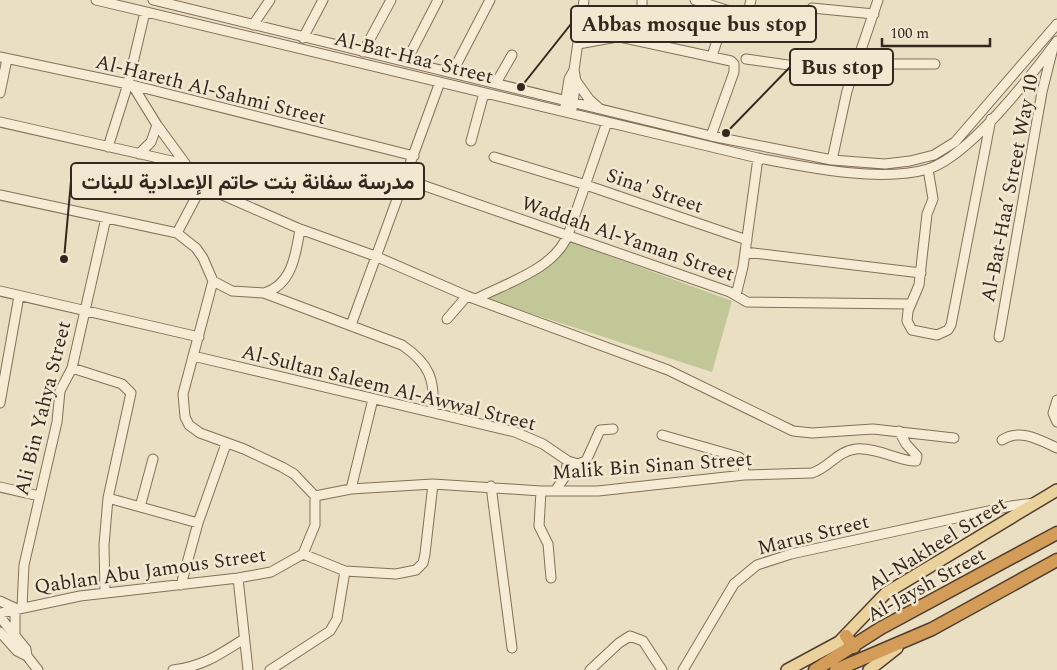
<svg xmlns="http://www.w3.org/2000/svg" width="1057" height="670" viewBox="0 0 1057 670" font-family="Spectral,Vazirmatn,serif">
	<rect width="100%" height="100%" fill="#eadec3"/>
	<path fill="#c2c798" d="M 569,241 L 732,301 L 712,372 L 480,297 L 536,272 Z"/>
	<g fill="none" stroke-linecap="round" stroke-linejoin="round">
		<defs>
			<path id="minor" d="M 96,0 L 758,158 C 806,167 880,183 928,169 C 969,156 1031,76 1057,41
				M 153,0 L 711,136 L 832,160 L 885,164 L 910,161 L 934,155 L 955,142 L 1057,24
				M 642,0 L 643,42
				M 695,0 L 742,15 L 748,12 L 751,0
				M 812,8 L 874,14
				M 253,25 L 270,0
				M 580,29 L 611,33 L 620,37 L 731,61 L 734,64 L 734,72 L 711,136
				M 303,38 L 323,0
				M 578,44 L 617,37
				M 363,52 L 391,0
				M 712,56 L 727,10
				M 0,57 L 128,84 L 414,156
				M 746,59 L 852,74
				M 406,62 L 438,0
				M 856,64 L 935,64
				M 452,73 L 490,0
				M 576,81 L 589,99 L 599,108
				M 496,83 L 512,55
				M 133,86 L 157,125 L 198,181 L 195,199 L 177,233
				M 0,93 L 7,59
				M 565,105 L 569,79 L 574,70 L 584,0
				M 572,109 L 576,81 L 574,70
				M 0,122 L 185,164
				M 471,141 L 484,93
				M 108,147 L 128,84 L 145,12
				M 139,154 L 151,142 L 157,125
				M 494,157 L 586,185 L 747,240
				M 832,160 L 847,91 L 878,0
				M 928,169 L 933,199 L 927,214 L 919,285 L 908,311 L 907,321 L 912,330 L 937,335 L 948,330 L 951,325 L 991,119
				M 405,179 L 730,292 L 747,302 L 910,304
				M 198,181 L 211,190 L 300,229 L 375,256 L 467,296 L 668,370 L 793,431 L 812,433 L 873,429 L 954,438
				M 0,195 L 177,233 L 196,248 L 203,258 L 213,281 L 183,394 L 185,417 L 189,425 L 200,433 L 244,449 L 282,467 L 294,474 L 315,496 L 315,525 L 303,554 L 271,572 L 238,578 L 80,596 L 0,613
				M 745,252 L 921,273
				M 213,281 L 232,291 L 264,293 L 402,345 C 430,364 435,380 433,411
				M 0,291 L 199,337
				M 264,293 C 292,285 296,254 300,229
				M 736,295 L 743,267 L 758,158
				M 476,299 C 508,282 553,270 568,235 L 607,122
				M 447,319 L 467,296
				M 351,325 L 440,82
				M 999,337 L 1042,92 L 1053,48
				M 193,356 L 515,432 L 543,444 L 568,461 L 578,464 L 586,461 L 600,430 L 613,429
				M 72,368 L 122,384 L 131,393 L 108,498 L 104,545 L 105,592
				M 1057,400 L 1053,413 L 1057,422
				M 0,403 L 19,296
				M 662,435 L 739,457 L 743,462 L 744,475
				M 1002,440 C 1020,428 1040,440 1057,448
				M 491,486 L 512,648
				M 0,487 L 39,496
				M 351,489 L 373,399
				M 541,491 L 539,526 L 548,544 L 551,578
				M 555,491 L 564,478 L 568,461
				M 315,496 L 351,489 L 433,484 L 541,491 L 598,491 L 744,475 L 812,473 C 829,468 837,451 856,449 C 877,447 904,463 916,461 L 917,456 L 906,444 L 899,431
				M 108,498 L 198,523
				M 140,507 L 153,459
				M 303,554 L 345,571 L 396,574 L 416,570 L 423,563 L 425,554 L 433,484
				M 238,578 L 248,670
				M 181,585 L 198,523 L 226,444
				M 0,601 L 15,608 L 15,635
				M 22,607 L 24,565 L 57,422 L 60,391 L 72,368 L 106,218
				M 0,617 L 26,649 L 27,656 L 38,670
				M 0,632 L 17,651 L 27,656
				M 173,670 C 203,666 219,655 244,639
				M 270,670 L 330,631 L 337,619 L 345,571
				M 590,670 L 619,643 L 630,636 L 643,641 L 662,670
				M 683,670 L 734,584 L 757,565 L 791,554 L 1011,506 L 1034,503"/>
			<path id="major" d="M 787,670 L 839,642 L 886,593 L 1057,490
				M 869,670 L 897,648"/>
			<path id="highway" d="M 846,636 L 854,647
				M 815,670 L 881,628 L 1057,533
				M 836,670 L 932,629 L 1057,560"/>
		</defs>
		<use href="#minor" stroke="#83705b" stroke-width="11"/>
		<use href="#major" stroke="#513e2f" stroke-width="14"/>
		<use href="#highway" stroke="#513e2f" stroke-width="15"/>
		<use href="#minor" stroke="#f6ecd5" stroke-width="9"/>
		<use href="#major" stroke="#ebd29d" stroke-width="11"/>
		<use href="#highway" stroke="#d39c59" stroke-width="12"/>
	</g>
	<g text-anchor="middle" stroke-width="5" stroke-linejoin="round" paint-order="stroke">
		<g font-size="20" fill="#34281e" stroke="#f2e8d2">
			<text transform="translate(414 57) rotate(14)" y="7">Al-Bat-Haa’ Street</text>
			<text transform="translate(211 89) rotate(14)" y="7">Al-Hareth Al-Sahmi Street</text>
			<text transform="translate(1009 188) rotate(-79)" y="7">Al-Bat-Haa’ Street Way 10</text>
			<text transform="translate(655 190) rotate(19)" y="7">Sina' Street</text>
			<text transform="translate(628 238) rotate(19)" y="7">Waddah Al-Yaman Street</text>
			<text transform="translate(389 387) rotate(14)" y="7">Al-Sultan Saleem Al-Awwal Street</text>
			<text transform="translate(42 408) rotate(-76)" y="7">Ali Bin Yahya Street</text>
			<text transform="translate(652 465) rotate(-4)" y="7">Malik Bin Sinan Street</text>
			<text transform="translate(813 534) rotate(-14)" y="7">Marus Street</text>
			<text transform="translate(937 543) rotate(-32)" y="7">Al-Nakheel Street</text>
			<text transform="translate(150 570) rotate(-8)" y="7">Qablan Abu Jamous Street</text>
			<text transform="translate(926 584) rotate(-29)" y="7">Al-Jaysh Street</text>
		</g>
	</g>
	<path fill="none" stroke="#34281e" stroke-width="2" d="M521 87L571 24M726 133L790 67M64 259L71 181"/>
	<g fill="#34281e" stroke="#f2e8d2" stroke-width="2">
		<circle cx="521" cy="87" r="5"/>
		<circle cx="726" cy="133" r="5"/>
		<circle cx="64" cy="259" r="5"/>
	</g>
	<g fill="#f2e8d2" stroke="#34281e" stroke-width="2">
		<rect x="571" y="6" width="245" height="36" rx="5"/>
		<rect x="790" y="49" width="103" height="36" rx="5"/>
		<rect x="71" y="163" width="353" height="36" rx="5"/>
	</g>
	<g font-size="21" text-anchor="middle" font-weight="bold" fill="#34281e">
		<text x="694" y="31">Abbas mosque bus stop</text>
		<text x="842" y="74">Bus stop</text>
		<text x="248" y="189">مدرسة سفانة بنت حاتم الإعدادية للبنات</text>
	</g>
	<path d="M882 38v8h108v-8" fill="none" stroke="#34281e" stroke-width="2.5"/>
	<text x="890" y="38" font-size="15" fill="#34281e" stroke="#f2e8d2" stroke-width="4" paint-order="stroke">100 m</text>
</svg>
